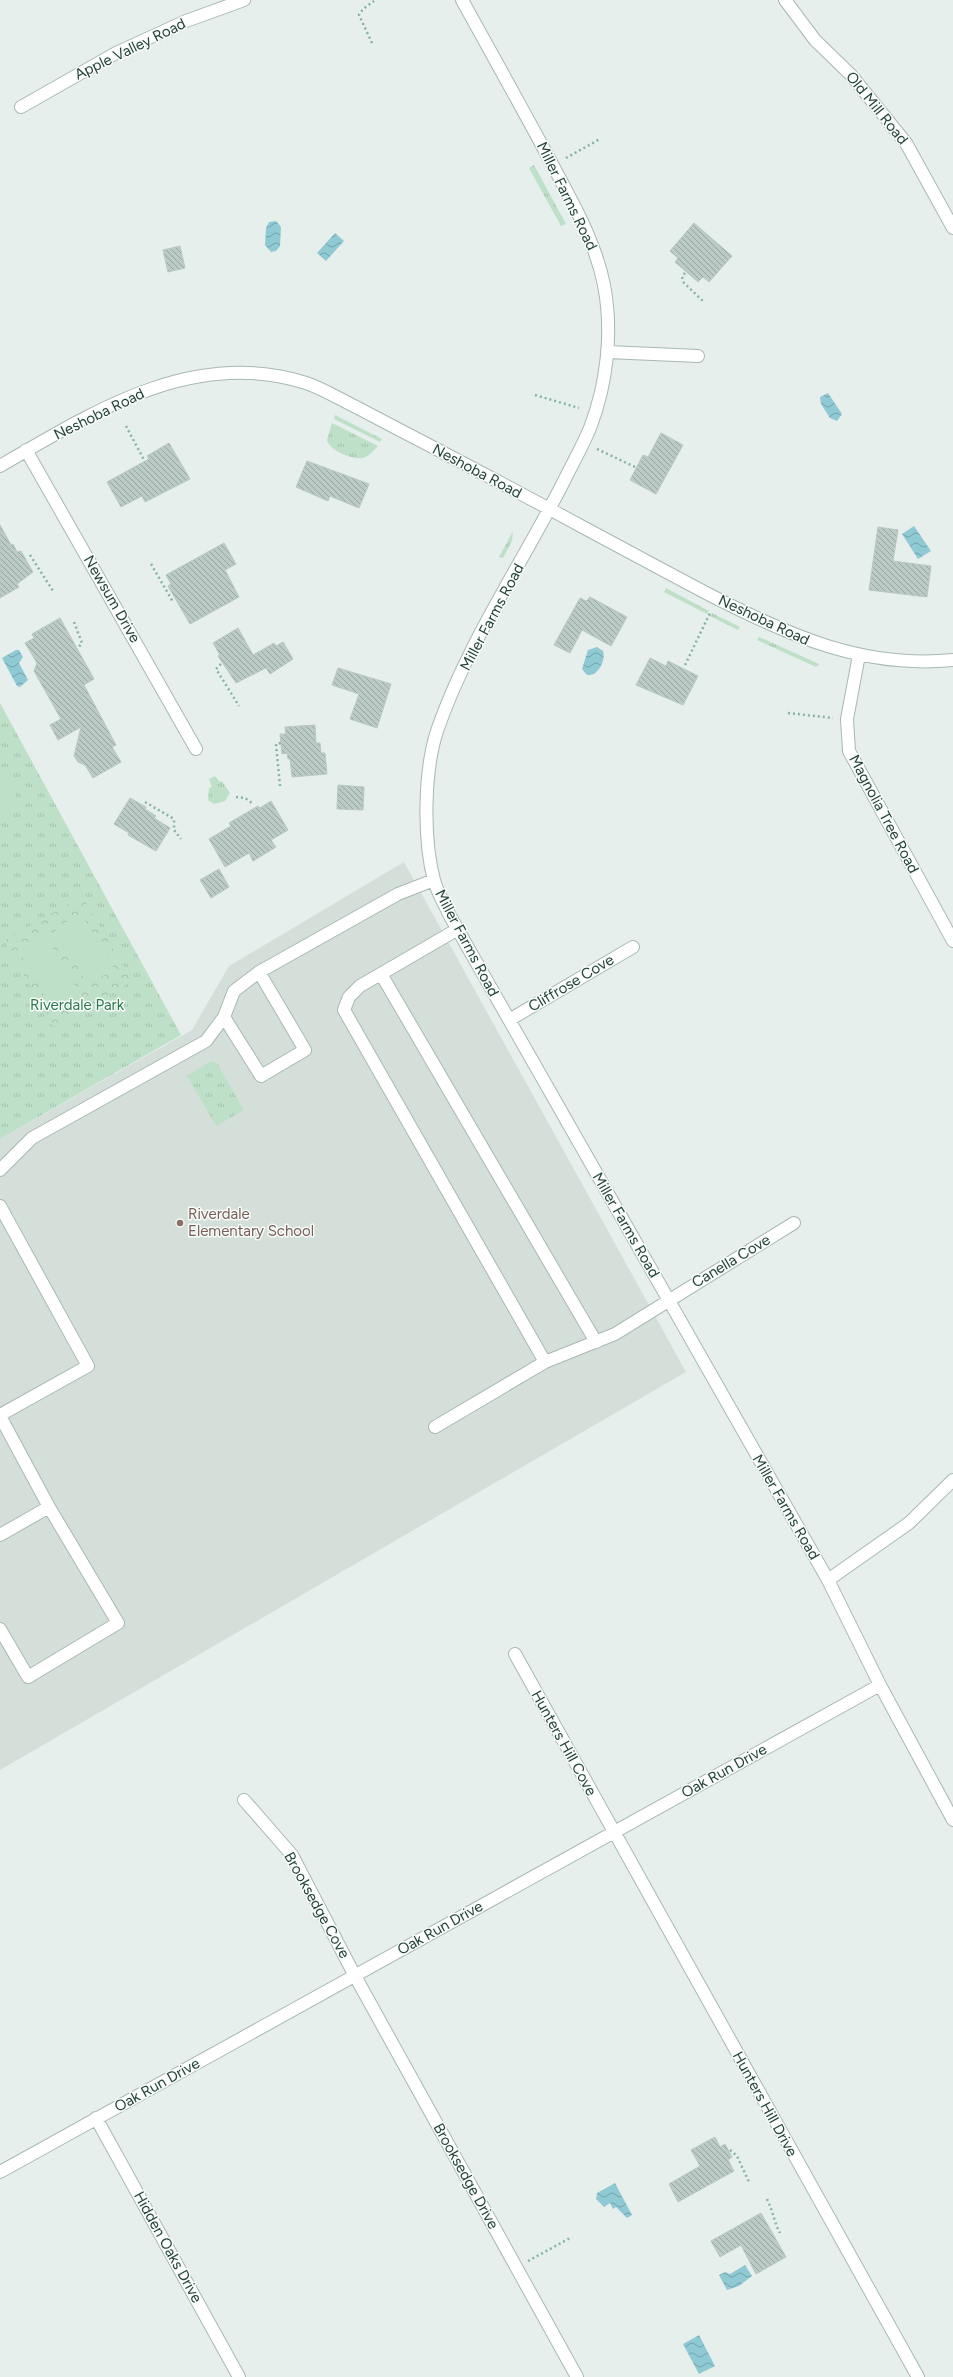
<svg xmlns="http://www.w3.org/2000/svg" width="953" height="2377" viewBox="0 0 953 2377" font-family="Figtree,sans-serif">
	<defs>
		<pattern id="grass-tufts" width="24" height="20" patternUnits="userSpaceOnUse"><rect width="24" height="20" fill="#bfe0c8"/><path d="M3 7l-1-3M5 7V3M7 7l1-3M15 17l-1-3M17 17v-4M19 17l1-3" fill="none" stroke="#a4c1ad"/></pattern>
		<pattern id="park-crowns" width="20" height="18" patternUnits="userSpaceOnUse"><rect width="20" height="18" fill="#bfe0c8"/><path d="M2 6a3 3 0 1 1 6 0M12 15a3 3 0 1 1 6 0" fill="none" stroke="#a4c1ad"/></pattern>
		<pattern id="water-waves" width="16" height="10" patternUnits="userSpaceOnUse"><rect width="16" height="10" fill="#8ec9d4"/><path d="M0 5q4-4 8 0t8 0" fill="none" stroke="#74a5ad"/></pattern>
		<pattern id="building-back-hatch" width="6" height="6" patternUnits="userSpaceOnUse"><rect width="6" height="6" fill="#bbcac4"/><path d="M-1 5l2 2M0 0l6 6M5-1l2 2" fill="none" stroke="#98a6a0"/></pattern>
	</defs>
	<rect width="100%" height="100%" fill="#e6efeb"/>
	<path fill="#d4dfda" d="M 404,862 L 686,1372 L 0,1770 L 0,1139 L 192,1030 L 229,966 Z"/>
	<path fill="url(#grass-tufts)" d="M 534,165 L 566,224 L 561,226 L 529,168 Z
		M 335,415 L 382,439 L 380,442 L 334,419 Z
		M 332,423 L 378,446 C 373,451 369,457 362,458 C 352,460 329,450 327,440 Z
		M 513,531 L 512,541 L 503,558 L 499,557 Z
		M 666,588 L 709,611 L 707,614 L 664,592 Z
		M 712,613 L 740,627 L 738,630 L 710,616 Z
		M 759,637 L 819,664 L 816,667 L 757,640 Z
		M 0,703 L 181,1035 L 0,1139 Z
		M 215,776 L 220,782 L 222,781 L 230,793 L 225,801 L 214,804 L 208,800 L 209,788 L 212,787 L 209,779 Z
		M 211,1061 L 217,1063 L 244,1110 L 216,1126 L 187,1076 Z"/>
	<path fill="url(#park-crowns)" d="M 82,896 L 132,981 L 54,1027 L 4,941 Z"/>
	<path fill="#bfe0c8" d="M 0,770 L 20,803 L 0,814 Z
		M 81,913 L 114,969 L 88,985 L 55,929 Z
		M 45,935 L 78,991 L 51,1006 L 18,950 Z"/>
	<path fill="url(#water-waves)" d="M 276,221 L 281,227 L 280,246 L 276,251 L 271,252 L 265,245 L 266,228 L 269,222 Z
		M 335,233 L 344,241 L 326,261 L 317,253 Z
		M 828,393 L 842,414 L 837,421 L 830,418 L 821,404 L 820,397 Z
		M 914,526 L 931,551 L 918,559 L 902,534 Z
		M 597,647 L 603,651 C 606,660 598,677 587,675 L 582,669 L 588,650 Z
		M 16,650 L 19,650 L 23,657 L 19,663 L 28,680 L 20,687 L 17,686 L 2,658 Z
		M 615,2183 L 632,2215 L 627,2218 L 616,2207 L 613,2209 L 610,2203 L 604,2207 L 596,2199 L 597,2193 Z
		M 745,2265 L 752,2276 L 739,2286 L 727,2290 L 719,2275 L 725,2272 L 730,2274 Z
		M 699,2335 L 715,2366 L 699,2374 L 683,2344 Z"/>
	<path fill="url(#building-back-hatch)" stroke="#b8c9c2" d="M 694,223 L 732,256 L 709,282 L 703,277 L 698,282 L 675,262 L 678,258 L 670,251 Z
		M 180,246 L 185,268 L 168,272 L 163,250 Z
		M 661,433 L 683,445 L 656,494 L 630,480 L 643,455 L 648,457 Z
		M 169,443 L 190,479 L 145,502 L 142,496 L 121,507 L 107,482 L 149,459 L 147,456 Z
		M 307,461 L 369,484 L 359,508 L 330,496 L 328,501 L 296,487 Z
		M 0,525 L 11,545 L 13,544 L 17,552 L 21,551 L 33,572 L 17,584 L 19,587 L 0,598 Z
		M 878,527 L 898,530 L 893,561 L 931,566 L 927,597 L 869,590 Z
		M 224,543 L 236,564 L 225,570 L 239,597 L 190,624 L 168,586 L 171,584 L 166,575 Z
		M 590,597 L 627,617 L 611,646 L 582,630 L 570,653 L 554,645 L 580,598 L 586,601 Z
		M 60,618 L 94,679 L 84,685 L 116,745 L 112,747 L 121,762 L 93,778 L 85,765 L 78,762 L 74,756 L 81,727 L 58,740 L 50,725 L 61,719 L 34,671 L 37,663 L 25,643 L 34,638 L 32,634 Z
		M 238,628 L 253,655 L 274,643 L 276,646 L 283,642 L 293,659 L 270,674 L 266,668 L 236,683 L 218,656 L 220,655 L 213,643 Z
		M 650,658 L 666,666 L 668,661 L 698,676 L 683,705 L 636,685 Z
		M 338,668 L 391,684 L 377,728 L 350,719 L 359,694 L 332,685 Z
		M 315,725 L 316,743 L 320,743 L 321,753 L 325,753 L 327,774 L 292,777 L 290,759 L 288,759 L 287,753 L 282,754 L 280,734 L 286,734 L 285,727 Z
		M 338,785 L 364,787 L 363,810 L 337,809 Z
		M 130,798 L 146,807 L 145,809 L 156,816 L 154,818 L 170,828 L 156,851 L 128,835 L 129,833 L 114,824 Z
		M 271,801 L 288,830 L 271,840 L 276,847 L 253,861 L 249,853 L 225,867 L 209,839 L 231,826 L 229,823 L 258,806 L 260,808 Z
		M 219,869 L 229,887 L 211,898 L 200,880 Z
		M 715,2137 L 720,2147 L 725,2144 L 732,2157 L 728,2160 L 734,2171 L 678,2202 L 669,2184 L 700,2166 L 691,2150 Z
		M 761,2213 L 786,2257 L 756,2274 L 741,2245 L 720,2257 L 711,2241 Z"/>
	<g fill="none" stroke-linecap="round" stroke-linejoin="round">
		<defs>
			<path id="minor" d="M 462,0 C 492,54 522,108 551,162 C 572,202 595,240 604,285 C 613,332 607,384 590,428 C 583,445 574,461 566,477 C 524,561 467,643 437,731 C 424,771 423,839 434,880 C 437,892 445,905 450,916 L 828,1580 L 880,1685 L 953,1820
				M 785,0 L 815,40 L 851,75 L 906,143 L 953,228
				M 21,107 L 116,53 L 186,21 L 244,0
				M 608,352 L 698,356
				M 26,450 L 196,749
				M 0,466 C 93,412 194,347 306,383 C 324,389 341,400 358,408 C 432,447 506,485 579,525 C 622,548 666,572 710,595 C 788,635 863,669 953,660
				M 859,655 L 847,719 L 849,751 L 953,941
				M 458,929 L 360,986 L 349,997 L 344,1010 L 545,1362 L 615,1334 L 794,1223
				M 381,974 L 596,1342
				M 224,1017 L 261,1076 L 305,1050 L 259,972
				M 509,1020 L 633,947
				M 0,1170 L 32,1138 L 206,1041 L 224,1017 L 234,991 L 259,972 L 398,894 L 434,880
				M 0,1206 L 88,1366 L 0,1415
				M 0,1416 L 49,1507 L 118,1623 L 28,1677 L 0,1629
				M 435,1427 L 545,1362
				M 0,1535 L 49,1507
				M 828,1580 L 909,1523 L 953,1480
				M 515,1654 L 918,2377
				M 244,1800 L 292,1855 L 355,1976 L 577,2377
				M 96,2118 L 239,2377
				M 0,2172 L 880,1685"/>
		</defs>
		<use href="#minor" stroke="#a8b8b2" stroke-width="14"/>
		<path stroke="#86b3a5" stroke-width="2.5" stroke-dasharray="2 3" stroke-linecap="butt" d="M 372,43 L 359,15 L 363,9 L 374,1
			M 566,158 L 600,139
			M 685,273 L 682,277 L 684,283 L 703,301
			M 535,395 L 579,408
			M 126,426 L 144,460
			M 597,449 L 635,467
			M 30,555 L 53,591
			M 151,564 L 173,602
			M 74,622 L 82,643 L 78,648
			M 221,664 L 216,669 L 239,706
			M 685,665 L 710,613
			M 788,713 L 833,718
			M 280,786 L 276,744 L 281,743
			M 236,797 L 245,798 L 252,803
			M 145,802 L 174,819 L 174,830 L 181,839
			M 730,2150 L 737,2156 L 749,2182
			M 767,2199 C 773,2211 774,2222 780,2233
			M 528,2261 L 572,2237"/>
		<use href="#minor" stroke="#fff" stroke-width="12"/>
	</g>
	<circle fill="#8d6e63" stroke="#f7fbf9" stroke-width="1.5" cx="180" cy="1223" r="4"/>
	<g text-anchor="middle" stroke-width="3" stroke-linejoin="round" paint-order="stroke">
		<g font-size="15" fill="#24423a" stroke="#f7fbf9">
			<text transform="translate(130 49) rotate(-26)" y="5">Apple Valley Road</text>
			<text transform="translate(877 108) rotate(51)" y="5">Old Mill Road</text>
			<text transform="translate(567 196) rotate(64)" y="5">Miller Farms Road</text>
			<text transform="translate(99 414) rotate(-26)" y="5">Neshoba Road</text>
			<text transform="translate(477 471) rotate(28)" y="5">Neshoba Road</text>
			<text transform="translate(112 599) rotate(60)" y="5">Newsum Drive</text>
			<text transform="translate(492 617) rotate(-62)" y="5">Miller Farms Road</text>
			<text transform="translate(764 620) rotate(25)" y="5">Neshoba Road</text>
			<text transform="translate(884 814) rotate(62)" y="5">Magnolia Tree Road</text>
			<text transform="translate(467 943) rotate(62)" y="5">Miller Farms Road</text>
			<text transform="translate(571 983) rotate(-31)" y="5">Cliffrose Cove</text>
			<text transform="translate(626 1225) rotate(60)" y="5">Miller Farms Road</text>
			<text transform="translate(731 1261) rotate(-31)" y="5">Canella Cove</text>
			<text transform="translate(786 1507) rotate(60)" y="5">Miller Farms Road</text>
			<text transform="translate(564 1743) rotate(61)" y="5">Hunters Hill Cove</text>
			<text transform="translate(724 1771) rotate(-29)" y="5">Oak Run Drive</text>
			<text transform="translate(317 1905) rotate(61)" y="5">Brooksedge Cove</text>
			<text transform="translate(440 1928) rotate(-29)" y="5">Oak Run Drive</text>
			<text transform="translate(157 2085) rotate(-29)" y="5">Oak Run Drive</text>
			<text transform="translate(765 2104) rotate(61)" y="5">Hunters Hill Drive</text>
			<text transform="translate(466 2176) rotate(61)" y="5">Brooksedge Drive</text>
			<text transform="translate(168 2247) rotate(61)" y="5">Hidden Oaks Drive</text>
		</g>
		<g font-size="15" fill="#2d7a4b" stroke="#f7fbf9">
			<text x="77" y="1010">Riverdale Park</text>
		</g>
		<g font-size="15" fill="#785e54" stroke="#f7fbf9" text-anchor="start">
			<text x="188" y="1219">Riverdale<tspan x="188" dy="17">Elementary School</tspan></text>
		</g>
	</g>
</svg>
